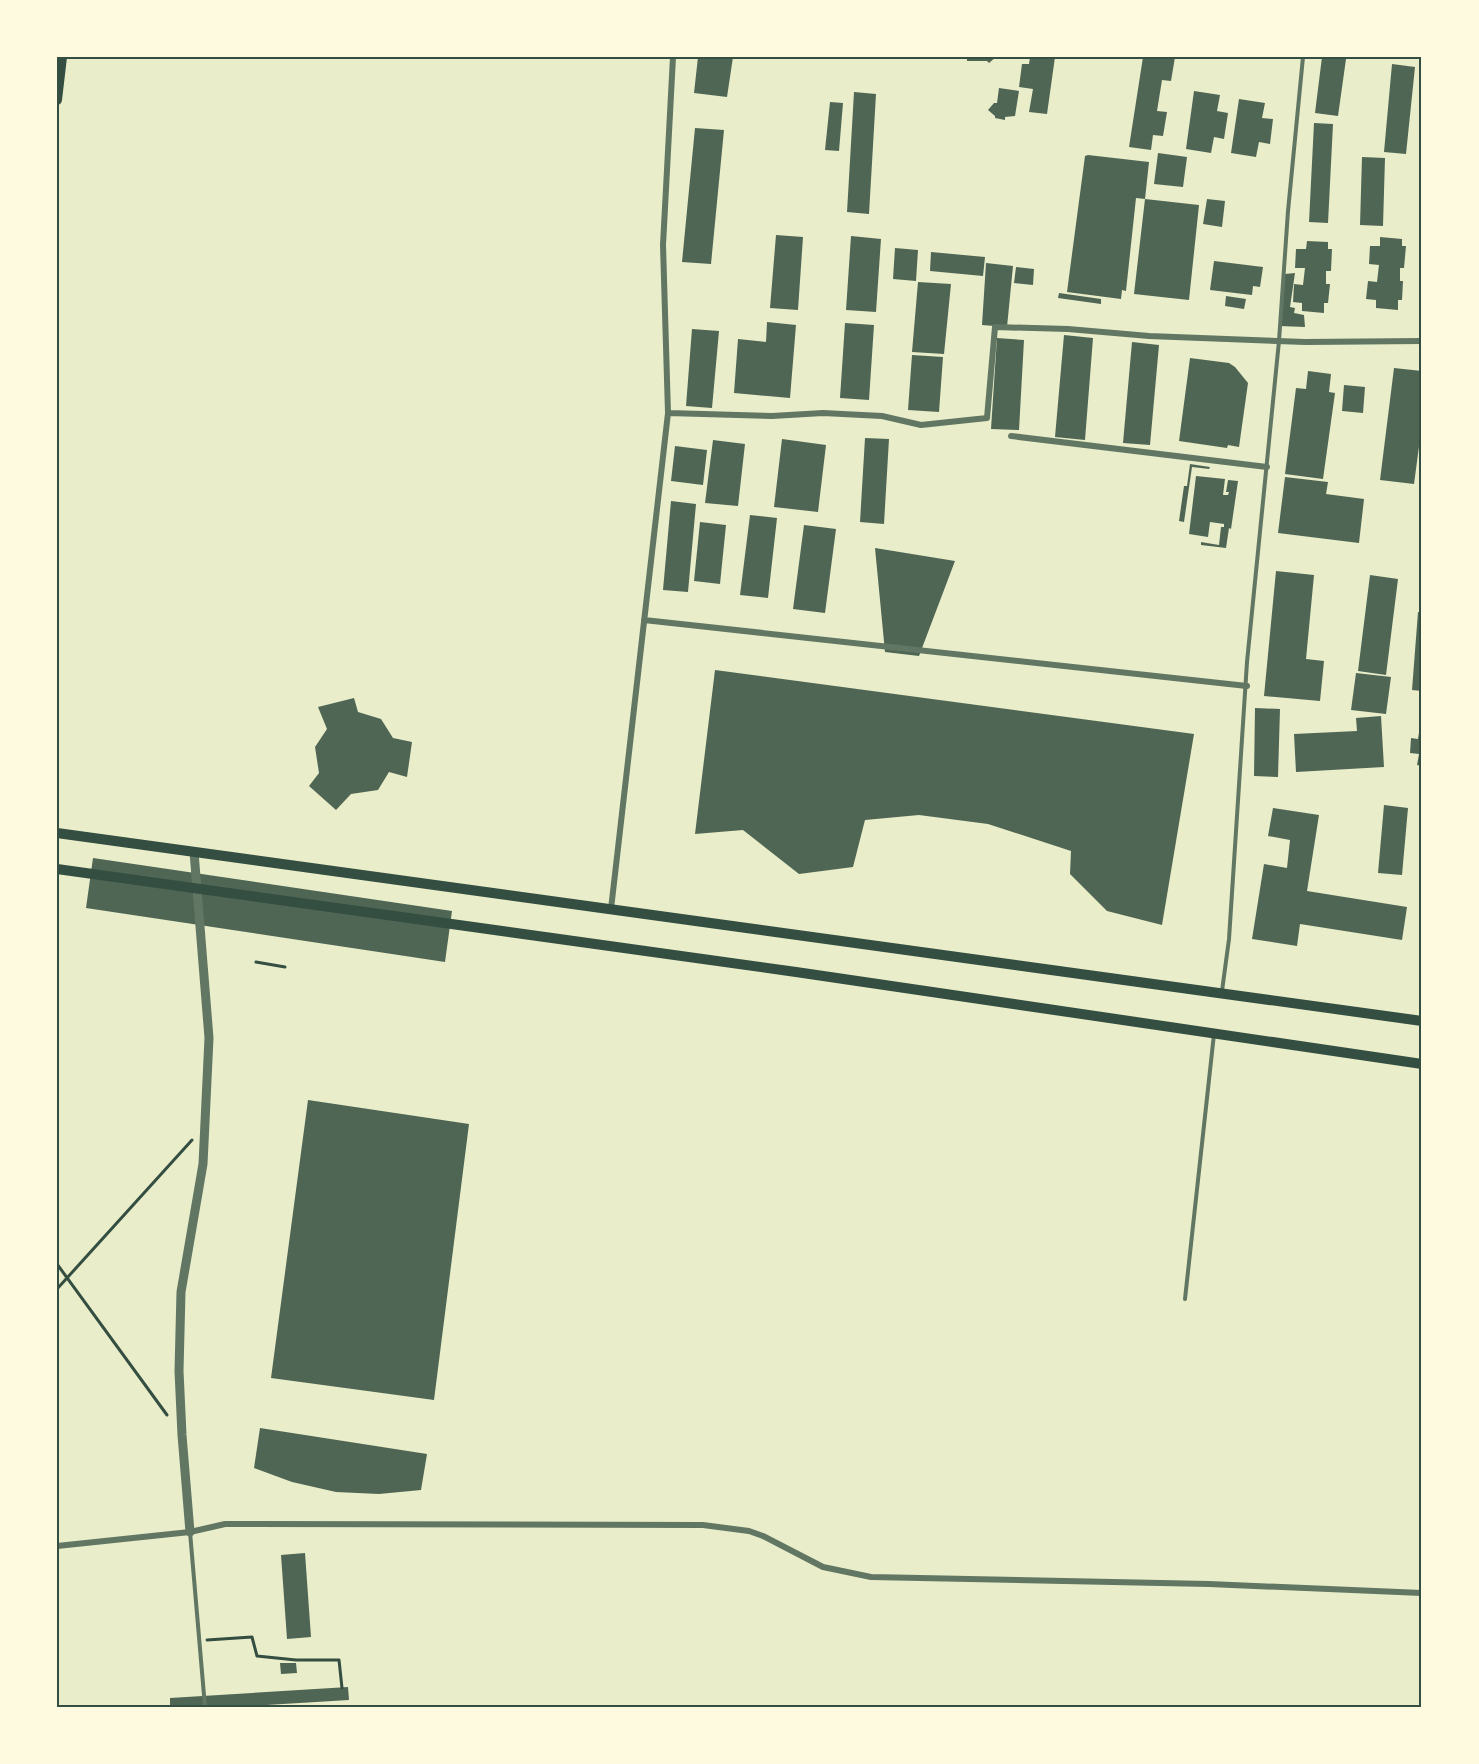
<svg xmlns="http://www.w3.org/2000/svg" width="1479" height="1764" viewBox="0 0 1479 1764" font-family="Raleway,sans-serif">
	<rect width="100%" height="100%" fill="#e9edc9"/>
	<path fill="#4f6655" d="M 698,57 L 733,57 L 727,97 L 694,93 Z
		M 967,57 L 996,57 L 989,63 L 987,61 L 967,61 Z
		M 1030,57 L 1055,57 L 1047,114 L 1029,112 L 1033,89 L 1019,87 L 1022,64 L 1029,64 Z
		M 1143,57 L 1175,57 L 1171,81 L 1162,80 L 1157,111 L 1167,112 L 1163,136 L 1153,135 L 1151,150 L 1129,147 Z
		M 1322,57 L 1346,59 L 1338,116 L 1315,113 Z
		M 1392,64 L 1415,67 L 1406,154 L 1384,152 Z
		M 999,88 L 1019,91 L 1015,116 L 1005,117 L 1005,120 L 995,118 L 995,116 L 988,110 L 994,103 L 997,103 Z
		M 1194,91 L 1220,95 L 1217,111 L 1228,113 L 1224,139 L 1214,137 L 1211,153 L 1186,149 Z
		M 854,92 L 876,94 L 869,214 L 847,212 Z
		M 1239,99 L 1265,103 L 1262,118 L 1273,119 L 1270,144 L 1259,142 L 1256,157 L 1231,153 Z
		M 830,102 L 843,103 L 839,151 L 825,150 Z
		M 1314,123 L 1333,124 L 1328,223 L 1309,222 Z
		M 695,128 L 724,130 L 711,264 L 682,262 Z
		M 1158,153 L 1187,157 L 1183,187 L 1154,184 Z
		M 1088,155 L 1149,162 L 1145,199 L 1199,205 L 1189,300 L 1134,294 L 1145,199 L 1136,198 L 1126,291 L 1122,290 L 1121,299 L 1067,292 L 1085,156 Z
		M 1362,157 L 1385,158 L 1383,226 L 1360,225 Z
		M 1207,199 L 1225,201 L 1222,227 L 1203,224 Z
		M 776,235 L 803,237 L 798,310 L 770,308 Z
		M 851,236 L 881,239 L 876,312 L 846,310 Z
		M 1380,237 L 1402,239 L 1402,246 L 1406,246 L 1404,268 L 1400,268 L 1400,281 L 1403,281 L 1402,300 L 1398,300 L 1398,310 L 1376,308 L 1376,300 L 1366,299 L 1368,281 L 1377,282 L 1379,265 L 1369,264 L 1370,246 L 1380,246 Z
		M 1307,241 L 1328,242 L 1328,249 L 1332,249 L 1331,271 L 1326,271 L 1326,284 L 1330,284 L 1328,303 L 1324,303 L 1324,313 L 1302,311 L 1302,303 L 1293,302 L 1294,284 L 1303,285 L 1305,268 L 1295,268 L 1296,249 L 1306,249 Z
		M 895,248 L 918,250 L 916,281 L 893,279 Z
		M 931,252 L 985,257 L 983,276 L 930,271 Z
		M 1214,261 L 1263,267 L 1260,287 L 1253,286 L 1252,295 L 1210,290 Z
		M 986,263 L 1013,266 L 1007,327 L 982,325 Z
		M 1016,267 L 1034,269 L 1033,285 L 1014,283 Z
		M 1295,273 L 1290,307 L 1295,308 L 1294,313 L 1304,315 L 1305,327 L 1280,326 L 1285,274 Z
		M 918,282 L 951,284 L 944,354 L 912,352 Z
		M 1059,293 L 1101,299 L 1101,304 L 1058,298 Z
		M 1226,296 L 1246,299 L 1244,309 L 1225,306 Z
		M 767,322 L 796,325 L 790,398 L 734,393 L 738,339 L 766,342 Z
		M 845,323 L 874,325 L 869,400 L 840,398 Z
		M 692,329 L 719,331 L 712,408 L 686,406 Z
		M 1064,335 L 1093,338 L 1085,440 L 1055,437 Z
		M 997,338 L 1024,340 L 1019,430 L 991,429 Z
		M 1132,342 L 1159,345 L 1150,445 L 1123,443 Z
		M 912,355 L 943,357 L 939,412 L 908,410 Z
		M 1190,358 L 1229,363 L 1235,367 L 1248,383 L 1239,447 L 1228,445 L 1227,448 L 1179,441 Z
		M 1394,368 L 1422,371 L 1422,424 L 1414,484 L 1380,480 Z
		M 1308,371 L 1331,374 L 1329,392 L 1335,393 L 1323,479 L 1285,474 L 1296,388 L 1306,389 Z
		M 1344,385 L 1365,387 L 1363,413 L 1342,411 Z
		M 865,438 L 889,439 L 884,524 L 860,522 Z
		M 782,439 L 826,445 L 818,512 L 774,507 Z
		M 713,440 L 745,444 L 738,506 L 705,503 Z
		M 675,446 L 707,450 L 703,485 L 671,481 Z
		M 1190,464 L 1210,467 L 1209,469 L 1192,467 L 1184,522 L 1179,521 L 1184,486 L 1187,486 Z
		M 1196,476 L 1225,479 L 1223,495 L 1228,495 L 1229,492 L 1226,492 L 1228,480 L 1238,481 L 1231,529 L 1229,528 L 1226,548 L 1201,545 L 1201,542 L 1219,545 L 1221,527 L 1224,527 L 1224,524 L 1210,522 L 1208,537 L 1189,534 Z
		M 1285,477 L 1328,482 L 1326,494 L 1364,499 L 1359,543 L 1278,533 Z
		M 671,501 L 696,504 L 688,592 L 663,590 Z
		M 750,515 L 777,518 L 768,598 L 740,595 Z
		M 700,522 L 726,525 L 720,584 L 694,581 Z
		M 804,525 L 836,529 L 825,613 L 793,609 Z
		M 875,548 L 955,561 L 919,656 L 885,652 Z
		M 1276,571 L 1314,575 L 1306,659 L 1324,661 L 1320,701 L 1264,696 Z
		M 1370,575 L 1398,579 L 1386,675 L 1358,671 Z
		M 1418,612 L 1422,613 L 1422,691 L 1412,690 Z
		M 715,670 L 1194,734 L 1162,925 L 1107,911 L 1070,874 L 1071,851 L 988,824 L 919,815 L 865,820 L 853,867 L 799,874 L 743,830 L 695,834 Z
		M 1356,673 L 1391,677 L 1386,714 L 1351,710 Z
		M 354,698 L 358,712 L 381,719 L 393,738 L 412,742 L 407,777 L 389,772 L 378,790 L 351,794 L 336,810 L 309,786 L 319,773 L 315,747 L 327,729 L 318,707 Z
		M 1255,708 L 1280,709 L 1278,777 L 1254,776 Z
		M 1381,716 L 1384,767 L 1296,772 L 1294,734 L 1357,731 L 1356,718 Z
		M 1421,720 L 1422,721 L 1422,766 L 1417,765 L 1419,754 L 1410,753 L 1411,738 L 1418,739 Z
		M 1384,805 L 1408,808 L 1402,875 L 1378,873 Z
		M 1273,808 L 1319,815 L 1307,891 L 1407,907 L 1402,940 L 1300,924 L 1297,946 L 1252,939 L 1264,864 L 1287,868 L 1290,840 L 1268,836 Z
		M 93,858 L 452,911 L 445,962 L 86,908 Z
		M 308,1100 L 469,1124 L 434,1400 L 271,1378 Z
		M 260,1428 L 427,1454 L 421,1490 L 379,1494 L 336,1492 L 292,1482 L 254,1468 Z
		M 305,1553 L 311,1637 L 287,1639 L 281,1555 Z
		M 280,1663 L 296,1663 L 297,1673 L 281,1674 Z
		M 348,1687 L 349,1700 L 235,1707 L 170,1707 L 170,1698 Z"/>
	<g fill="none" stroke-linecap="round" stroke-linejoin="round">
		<path stroke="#344e41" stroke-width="3" d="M 256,962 L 285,967
			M 57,1264 L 167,1415
			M 57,1289 L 192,1140
			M 207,1640 L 252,1637 L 257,1656 L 296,1660 L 339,1660 L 342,1688"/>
		<path stroke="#617663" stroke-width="4" d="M 1222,991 L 1229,939 L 1247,662 L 1279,341 L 1288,211 L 1303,57
			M 1185,1299 L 1214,1034
			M 190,1532 L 205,1707"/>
		<path stroke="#617663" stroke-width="6" d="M 668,413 L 772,416 L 823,413 L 882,416 L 921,425 L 987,418 L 995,327 L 1068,329 L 1149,336 L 1305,342 L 1422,341
			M 1011,436 L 1267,467
			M 644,620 L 1247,686
			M 611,909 L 668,413 L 663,245 L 673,57
			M 57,1546 L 190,1532 L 225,1524 L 703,1525 L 749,1531 L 763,1536 L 823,1567 L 871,1577 L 1209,1584 L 1422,1593"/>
		<path stroke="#617663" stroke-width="9" d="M 190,1532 L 182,1435 L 179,1371 L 181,1292 L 203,1164 L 209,1038 L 194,852"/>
		<path stroke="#344e41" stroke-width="10" d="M 57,100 L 62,57"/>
		<path stroke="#344e41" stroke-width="10" d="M 57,833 L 1422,1021
			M 57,869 L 796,972 L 1422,1064"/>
	</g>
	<rect width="1479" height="1764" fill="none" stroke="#fefae0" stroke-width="117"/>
	<rect x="58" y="58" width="1362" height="1648" fill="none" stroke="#344e41" stroke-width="2"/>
</svg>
